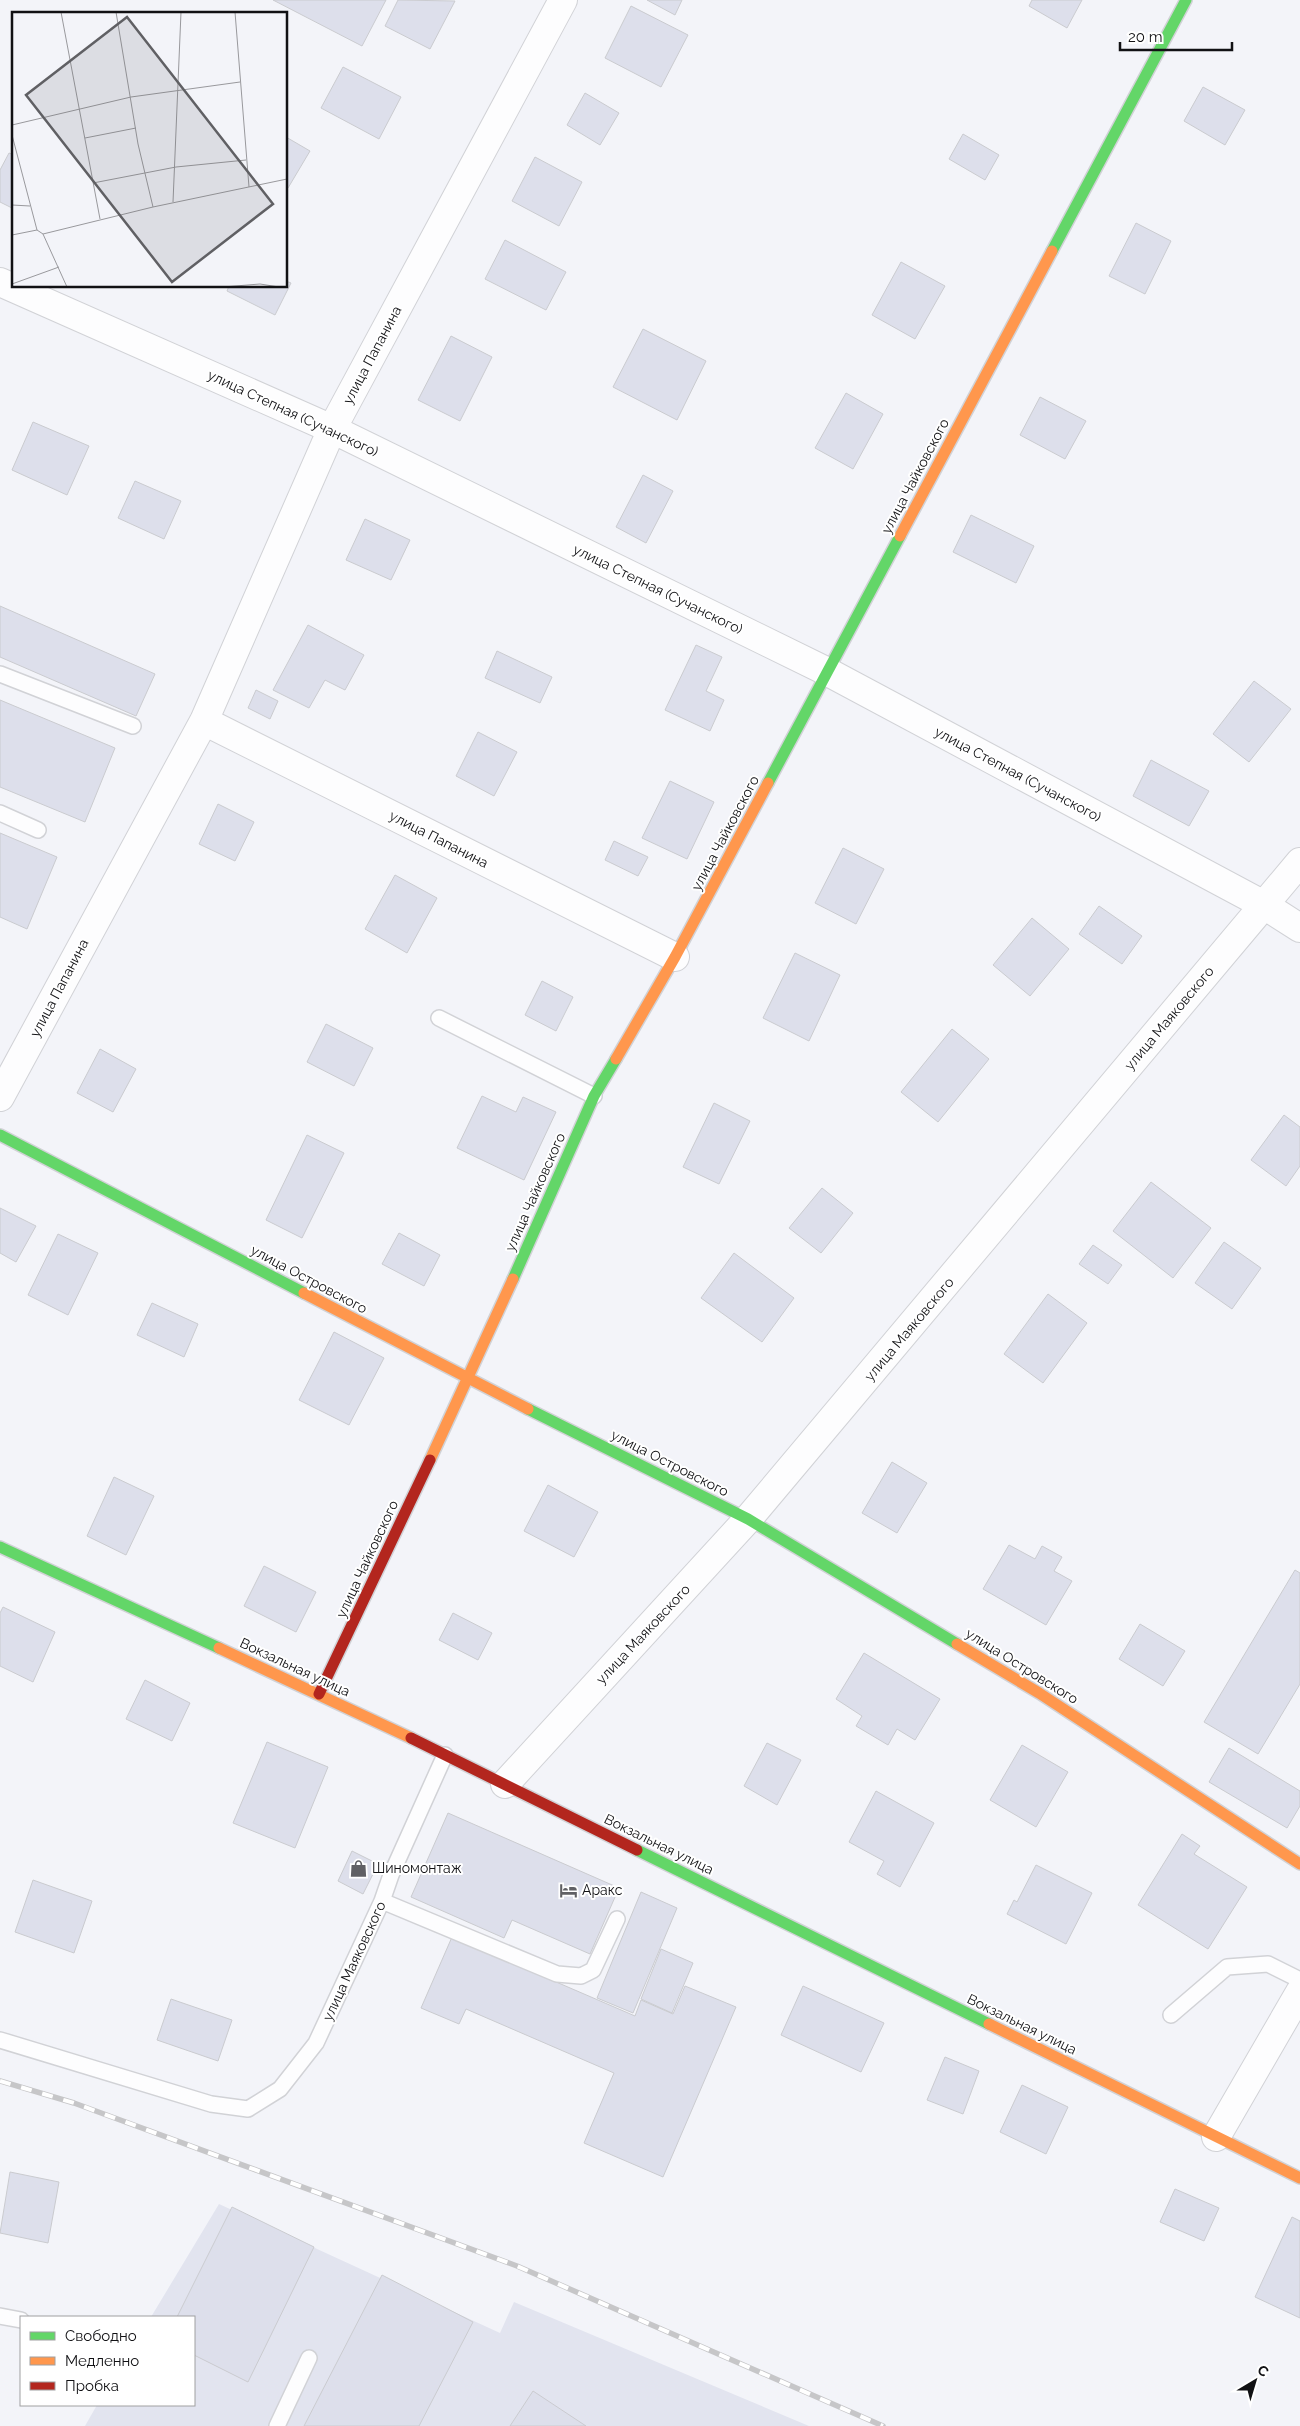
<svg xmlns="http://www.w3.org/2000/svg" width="1300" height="2426" viewBox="0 0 1300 2426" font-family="Raleway,sans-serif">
	<rect width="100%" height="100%" fill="#f3f4f9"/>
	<path fill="#e2e4ef" d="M 219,2204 L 500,2333 L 514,2302 L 809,2426 L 85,2426 L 97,2405 L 194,2405 L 194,2317 L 151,2317 Z"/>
	<path fill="#dddfeb" stroke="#cacbcf" d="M 273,0 L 386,0 L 362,46 Z
		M 398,0 L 455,1 L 430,49 L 385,26 Z
		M 647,0 L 682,0 L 675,15 Z
		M 1032,0 L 1082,0 L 1067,28 L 1029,6 Z
		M 631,6 L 688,35 L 661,87 L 605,58 Z
		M 343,67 L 401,97 L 379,139 L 321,108 Z
		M 1203,87 L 1245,110 L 1225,145 L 1184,121 Z
		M 585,93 L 619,113 L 600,145 L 567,125 Z
		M 963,134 L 999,155 L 985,180 L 949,159 Z
		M 286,137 L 310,151 L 288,188 L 286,188 Z
		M 9,153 L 14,155 L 14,209 L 0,202 L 0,170 Z
		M 535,157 L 582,182 L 559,226 L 512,201 Z
		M 1136,223 L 1171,241 L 1145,294 L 1109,276 Z
		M 505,240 L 566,272 L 546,310 L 485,279 Z
		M 901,262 L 945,286 L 915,339 L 872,315 Z
		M 286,281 L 291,283 L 275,315 L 227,291 L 229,286 L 286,286 Z
		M 643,329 L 706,361 L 677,420 L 613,387 Z
		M 451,336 L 492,357 L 460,421 L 418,400 Z
		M 846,393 L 883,414 L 853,469 L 815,448 Z
		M 1040,397 L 1086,421 L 1065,459 L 1020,435 Z
		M 33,422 L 89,446 L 67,495 L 12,470 Z
		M 643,475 L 673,491 L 646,543 L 616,527 Z
		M 135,481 L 181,501 L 164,539 L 118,518 Z
		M 971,515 L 1034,546 L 1016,583 L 953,552 Z
		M 365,519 L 410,540 L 391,580 L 346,560 Z
		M 0,606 L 155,674 L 136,716 L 0,657 Z
		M 308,625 L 364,655 L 345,690 L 325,680 L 309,708 L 273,690 Z
		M 696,645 L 722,657 L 706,691 L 724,700 L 710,731 L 665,710 Z
		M 497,651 L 552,677 L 540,703 L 485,678 Z
		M 1254,681 L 1291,709 L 1249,762 L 1213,734 Z
		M 256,690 L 278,701 L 270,719 L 248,708 Z
		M 0,700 L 115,748 L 85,822 L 0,787 Z
		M 478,732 L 517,752 L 494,796 L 456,776 Z
		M 1151,760 L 1209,791 L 1189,826 L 1133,796 Z
		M 670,781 L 714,802 L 687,859 L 642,838 Z
		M 218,804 L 254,822 L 235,861 L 199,844 Z
		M 0,833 L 57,857 L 27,929 L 0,917 Z
		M 614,841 L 648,857 L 638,876 L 605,860 Z
		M 843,848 L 884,869 L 856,924 L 815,903 Z
		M 395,875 L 437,898 L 407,953 L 365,929 Z
		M 1099,906 L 1142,936 L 1122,964 L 1079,934 Z
		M 1032,918 L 1069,949 L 1030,996 L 993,965 Z
		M 795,953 L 840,975 L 809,1041 L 763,1018 Z
		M 542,981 L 573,997 L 556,1031 L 525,1015 Z
		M 326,1024 L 373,1048 L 354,1086 L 307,1062 Z
		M 952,1029 L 989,1059 L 938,1122 L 901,1092 Z
		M 100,1049 L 136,1069 L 113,1112 L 77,1093 Z
		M 482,1096 L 516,1112 L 523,1097 L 556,1112 L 524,1180 L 457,1148 Z
		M 714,1103 L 750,1121 L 719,1184 L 683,1167 Z
		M 1284,1115 L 1300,1127 L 1300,1166 L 1286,1186 L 1251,1160 Z
		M 307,1135 L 344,1153 L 302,1238 L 266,1220 Z
		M 1151,1182 L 1211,1228 L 1173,1278 L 1113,1231 Z
		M 822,1188 L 853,1213 L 821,1253 L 789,1228 Z
		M 0,1208 L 36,1226 L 16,1262 L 0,1253 Z
		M 399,1233 L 440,1255 L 424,1286 L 382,1264 Z
		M 58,1234 L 98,1253 L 68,1315 L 28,1295 Z
		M 1224,1242 L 1261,1268 L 1232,1309 L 1195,1283 Z
		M 1093,1245 L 1122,1265 L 1108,1284 L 1079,1264 Z
		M 734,1253 L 794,1298 L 762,1342 L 701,1298 Z
		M 1048,1294 L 1087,1323 L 1043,1383 L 1004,1354 Z
		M 152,1303 L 198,1324 L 184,1357 L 137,1335 Z
		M 334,1332 L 384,1358 L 349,1425 L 299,1400 Z
		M 892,1462 L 927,1483 L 897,1533 L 862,1513 Z
		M 114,1477 L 154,1496 L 126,1555 L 87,1536 Z
		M 548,1485 L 598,1512 L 574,1557 L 524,1531 Z
		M 1009,1545 L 1035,1559 L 1042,1546 L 1062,1557 L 1054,1571 L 1072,1581 L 1046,1625 L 983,1589 Z
		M 264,1566 L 316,1592 L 296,1632 L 244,1606 Z
		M 1295,1570 L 1300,1573 L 1300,1684 L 1258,1754 L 1204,1722 Z
		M 3,1607 L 55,1632 L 33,1682 L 0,1666 L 0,1613 Z
		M 453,1613 L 492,1633 L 478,1660 L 439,1640 Z
		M 1140,1624 L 1185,1651 L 1163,1686 L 1119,1659 Z
		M 864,1653 L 940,1699 L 915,1740 L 897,1729 L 888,1745 L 856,1726 L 862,1716 L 836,1699 Z
		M 145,1680 L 190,1703 L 172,1741 L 126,1719 Z
		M 267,1742 L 328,1767 L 295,1848 L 233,1823 Z
		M 767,1743 L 801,1760 L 777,1805 L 744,1786 Z
		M 1022,1745 L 1068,1772 L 1036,1827 L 990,1800 Z
		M 1229,1748 L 1300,1791 L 1300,1806 L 1287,1828 L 1209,1782 Z
		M 876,1791 L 934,1823 L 900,1887 L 877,1874 L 884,1861 L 849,1842 Z
		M 448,1813 L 619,1888 L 590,1954 L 512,1920 L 504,1938 L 411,1897 Z
		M 1182,1834 L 1200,1846 L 1194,1854 L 1247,1887 L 1208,1949 L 1138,1905 Z
		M 352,1851 L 378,1864 L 363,1894 L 338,1881 Z
		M 1036,1865 L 1092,1893 L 1066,1944 L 1007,1914 L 1014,1900 L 1017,1902 Z
		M 33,1880 L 92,1901 L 74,1953 L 15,1932 Z
		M 641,1892 L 677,1908 L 633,2013 L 597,1998 Z
		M 452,1937 L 635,2016 L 641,2000 L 673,2014 L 685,1986 L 736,2007 L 663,2177 L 584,2143 L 614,2073 L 466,2009 L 459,2024 L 421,2008 Z
		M 661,1949 L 693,1963 L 672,2013 L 641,1999 Z
		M 803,1986 L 884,2023 L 861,2072 L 781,2035 Z
		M 171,1999 L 232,2020 L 218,2061 L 157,2040 Z
		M 945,2057 L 979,2071 L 963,2114 L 927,2100 Z
		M 1022,2085 L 1068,2107 L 1046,2154 L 1000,2132 Z
		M 10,2172 L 59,2182 L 48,2243 L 0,2233 Z
		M 1175,2189 L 1219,2208 L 1204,2241 L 1160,2222 Z
		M 232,2207 L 314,2247 L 248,2382 L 194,2355 L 194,2317 L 177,2317 Z
		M 1292,2217 L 1300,2221 L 1300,2318 L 1255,2297 Z
		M 382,2275 L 473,2322 L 419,2426 L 304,2426 Z
		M 533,2391 L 586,2426 L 510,2426 Z"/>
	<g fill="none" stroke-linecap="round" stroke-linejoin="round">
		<defs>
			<path id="lane" d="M 0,674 L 133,726
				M 0,813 L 38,830
				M 439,1018 L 594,1096
				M 382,1901 L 557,1974 L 581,1976 L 593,1970 L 617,1919
				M 1171,2015 L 1227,1967 L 1268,1964 L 1300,1980
				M 0,2040 L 211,2104 L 248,2109 L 280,2089 L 316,2043 L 382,1901 L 391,1875 L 445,1755
				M 0,2316 L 21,2320
				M 277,2426 L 309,2358"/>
			<path id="street" d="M 0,282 L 332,429 L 828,672 L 1264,905 L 1300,928
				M 204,721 L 675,957
				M 0,1097 L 204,721 L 332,429 L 563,0
				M 505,1784 L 748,1519 L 1300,862
				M 1216,2137 L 1300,1992"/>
			<path id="fast" d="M 1052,251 L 1186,0
				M 768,783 L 900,536
				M 0,1135 L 304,1293
				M 513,1279 L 594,1096 L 616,1059
				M 528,1409 L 748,1519 L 957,1644
				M 0,1547 L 219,1648
				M 637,1850 L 989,2024"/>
			<path id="slow" d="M 900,536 L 1052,251
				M 616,1059 L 675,957 L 768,783
				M 304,1293 L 528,1409
				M 430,1460 L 513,1279
				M 957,1644 L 1039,1693 L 1300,1864
				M 219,1648 L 411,1738
				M 989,2024 L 1300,2178"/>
			<path id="jam" d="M 319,1694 L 430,1460
				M 411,1738 L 637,1850"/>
		</defs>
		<use href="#lane" stroke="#d1d2d6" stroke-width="18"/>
		<use href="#street" stroke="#d1d2d6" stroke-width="30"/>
		<use href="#fast" stroke="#d1d2d6" stroke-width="14"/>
		<use href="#slow" stroke="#d1d2d6" stroke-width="14"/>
		<use href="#jam" stroke="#d1d2d6" stroke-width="14"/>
		<use href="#lane" stroke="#fdfdfe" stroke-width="15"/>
		<use href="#street" stroke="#fdfdfe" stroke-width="28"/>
		<use href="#fast" stroke="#63d668" stroke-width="11"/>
		<use href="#slow" stroke="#ff974d" stroke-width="11"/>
		<use href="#jam" stroke="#b3261e" stroke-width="11"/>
		<defs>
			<path id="rail" d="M 0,2081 L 74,2103 L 517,2266 L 883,2426"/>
		</defs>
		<use href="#rail" stroke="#c6c6c8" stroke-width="5.5"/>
		<use href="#rail" stroke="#fff" stroke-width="4" stroke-dasharray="11" stroke-linecap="butt"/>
	</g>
	<defs>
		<symbol id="shop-bare" viewBox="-9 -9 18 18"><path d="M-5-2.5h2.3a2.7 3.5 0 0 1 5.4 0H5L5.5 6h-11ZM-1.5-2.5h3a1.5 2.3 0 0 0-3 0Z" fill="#606064" stroke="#fff" stroke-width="2.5" paint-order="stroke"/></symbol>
		<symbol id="hotel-bare" viewBox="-9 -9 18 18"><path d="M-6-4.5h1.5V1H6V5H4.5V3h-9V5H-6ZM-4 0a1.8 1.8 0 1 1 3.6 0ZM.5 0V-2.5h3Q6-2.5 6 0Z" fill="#606064" stroke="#fff" stroke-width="2.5" paint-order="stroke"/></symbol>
	</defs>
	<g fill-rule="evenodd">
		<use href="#shop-bare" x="346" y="1856" width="25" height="25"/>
		<use href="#hotel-bare" x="556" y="1878" width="25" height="25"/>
	</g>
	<g text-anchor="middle" stroke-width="4" stroke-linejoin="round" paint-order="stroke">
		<g font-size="14" fill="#111114" stroke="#fff">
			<text transform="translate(372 355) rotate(-62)" y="5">улица Папанина</text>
			<text transform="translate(293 413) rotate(25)" y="5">улица Степная (Сучанского)</text>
			<text transform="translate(915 476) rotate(-62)" y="5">улица Чайковского</text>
			<text transform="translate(658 589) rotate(26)" y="5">улица Степная (Сучанского)</text>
			<text transform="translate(1018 774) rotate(28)" y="5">улица Степная (Сучанского)</text>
			<text transform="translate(725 833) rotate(-62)" y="5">улица Чайковского</text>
			<text transform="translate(439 839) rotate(27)" y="5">улица Папанина</text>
			<text transform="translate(59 988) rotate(-62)" y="5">улица Папанина</text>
			<text transform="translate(1169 1018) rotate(-50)" y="5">улица Маяковского</text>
			<text transform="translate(535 1192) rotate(-66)" y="5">улица Чайковского</text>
			<text transform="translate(309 1279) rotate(28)" y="5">улица Островского</text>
			<text transform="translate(909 1329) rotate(-50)" y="5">улица Маяковского</text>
			<text transform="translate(670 1463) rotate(27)" y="5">улица Островского</text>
			<text transform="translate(367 1559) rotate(-65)" y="5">улица Чайковского</text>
			<text transform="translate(643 1634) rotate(-47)" y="5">улица Маяковского</text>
			<text transform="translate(1022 1666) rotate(32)" y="5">улица Островского</text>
			<text transform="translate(295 1667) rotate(25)" y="5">Вокзальная улица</text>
			<text transform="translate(659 1844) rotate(26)" y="5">Вокзальная улица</text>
			<text transform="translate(354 1961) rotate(-65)" y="5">улица Маяковского</text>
			<text transform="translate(1022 2024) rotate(26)" y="5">Вокзальная улица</text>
		</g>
		<g font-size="14" fill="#111114" stroke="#fff" text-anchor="start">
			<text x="372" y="1873">Шиномонтаж</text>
			<text x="582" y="1895">Аракс</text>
		</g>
	</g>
	<g transform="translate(12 12)">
		<rect width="275" height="275" fill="#f3f4f9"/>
		<path fill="none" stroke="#99999d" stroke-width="1" d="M 49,0 L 88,207M 104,0 L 126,132 L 141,195M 223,0 L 237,175M 0,77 L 0,107M 0,113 L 119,85 L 228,70M 0,123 L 25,218M 73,126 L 124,116M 81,171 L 164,155 L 234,148M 161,190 L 169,0M 0,193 L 18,194M 31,222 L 141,195 L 275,167M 0,223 L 25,218 L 31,222 L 55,275M 0,272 L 47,255M 211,275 L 248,272 L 267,275"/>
		<path fill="#606064" fill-opacity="0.15" stroke="#606064" stroke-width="2.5" d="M 115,5 L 261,192 L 160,270 L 14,83 Z"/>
		<rect width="275" height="275" fill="none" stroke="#111114" stroke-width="2.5"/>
	</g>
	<rect x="20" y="2316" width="175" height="90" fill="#ffffff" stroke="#a0a0a1"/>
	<rect x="30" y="2332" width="25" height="8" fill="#63d668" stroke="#a0a0a1"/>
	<text x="65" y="2341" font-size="15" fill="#111114">Свободно</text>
	<rect x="30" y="2357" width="25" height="8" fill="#ff974d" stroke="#a0a0a1"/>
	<text x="65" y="2366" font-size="15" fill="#111114">Медленно</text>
	<rect x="30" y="2382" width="25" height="8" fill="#b3261e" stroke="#a0a0a1"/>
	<text x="65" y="2391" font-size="15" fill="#111114">Пробка</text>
	<g transform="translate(1255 2381) rotate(38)" stroke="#ffffff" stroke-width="4" paint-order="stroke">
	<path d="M0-4L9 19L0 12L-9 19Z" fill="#111114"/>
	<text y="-8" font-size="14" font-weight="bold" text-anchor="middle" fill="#111114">С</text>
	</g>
	<path d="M1120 42v8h112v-8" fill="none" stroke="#111114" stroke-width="2.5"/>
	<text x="1128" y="42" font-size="15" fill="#111114" stroke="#ffffff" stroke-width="4" paint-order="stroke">20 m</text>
</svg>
